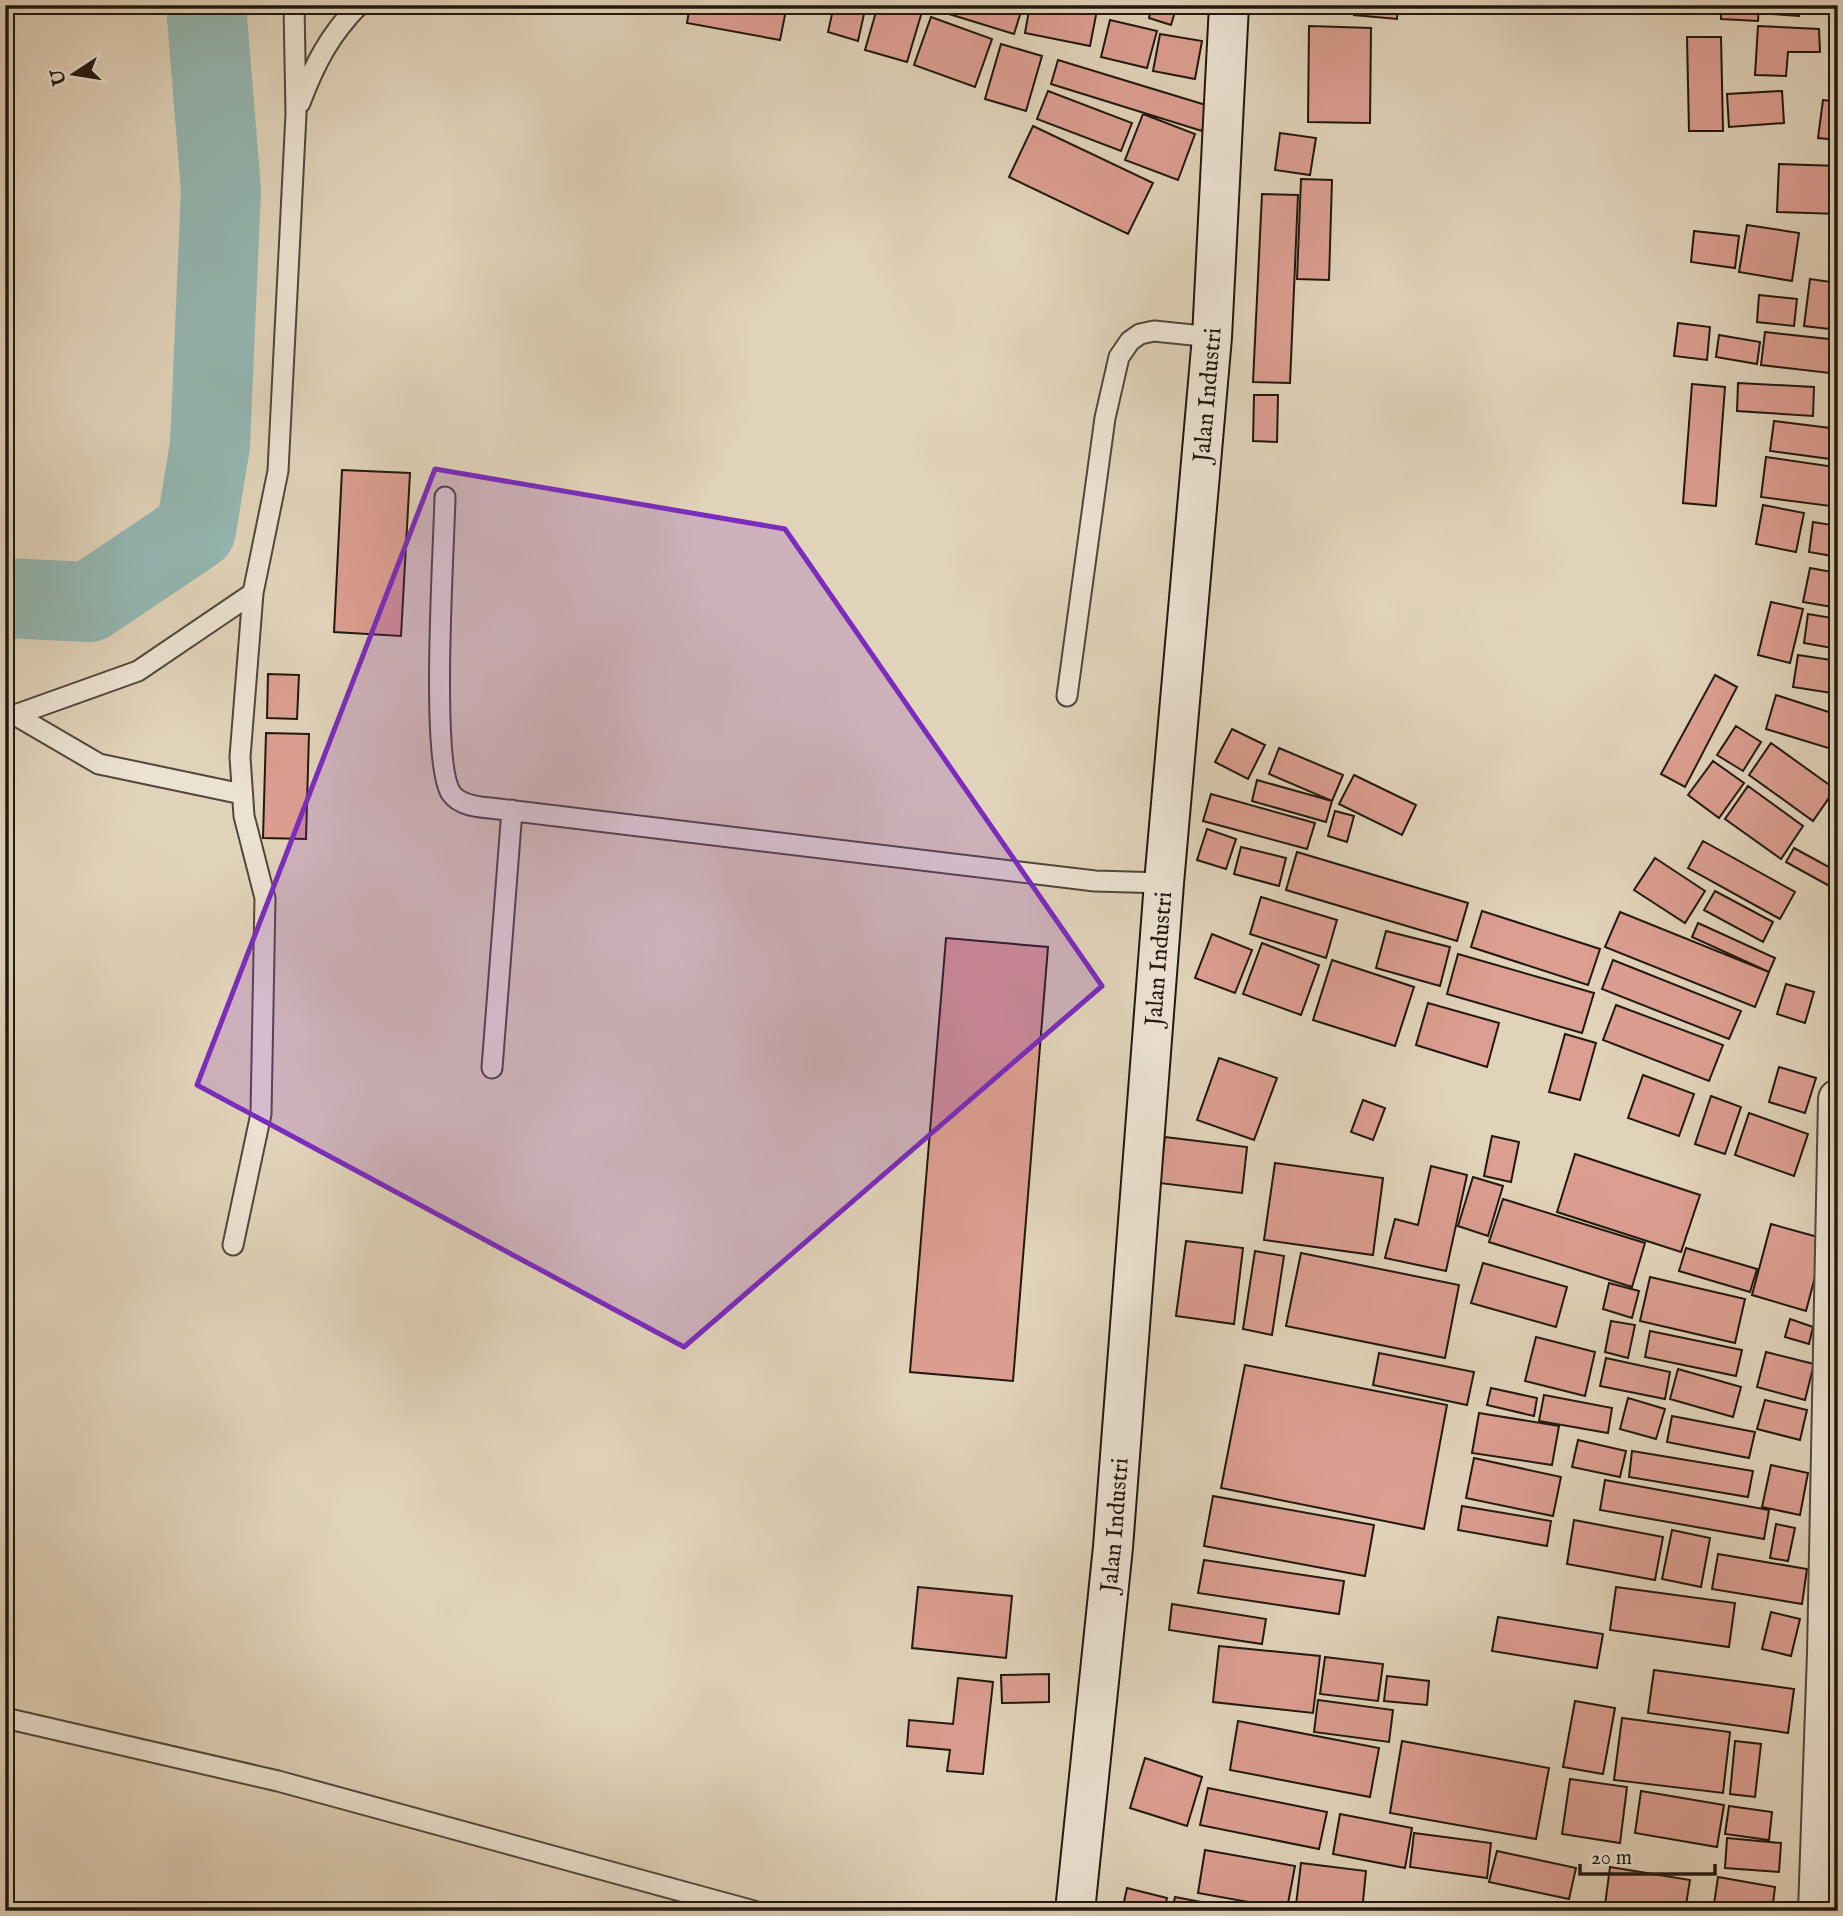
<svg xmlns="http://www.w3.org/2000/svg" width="1843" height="1916" viewBox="0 0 1843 1916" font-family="'IM FELL English',serif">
	<rect width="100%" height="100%" fill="#e1d3ba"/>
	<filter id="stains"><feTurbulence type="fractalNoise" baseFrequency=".00286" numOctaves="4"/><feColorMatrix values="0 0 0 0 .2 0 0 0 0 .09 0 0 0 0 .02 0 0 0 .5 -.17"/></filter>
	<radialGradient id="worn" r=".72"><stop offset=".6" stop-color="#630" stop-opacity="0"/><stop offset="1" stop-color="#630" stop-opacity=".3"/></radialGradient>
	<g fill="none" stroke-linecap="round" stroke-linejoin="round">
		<path stroke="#94b7b1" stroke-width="80" d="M 5,598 L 89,602 L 196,530 L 210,445 L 221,190 L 206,5"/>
	</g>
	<path fill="#dc9e91" stroke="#21180f" stroke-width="2" d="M 690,5 L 787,5 L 780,40 L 687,23 Z
		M 834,5 L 866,5 L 858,41 L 828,32 Z
		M 878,5 L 924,5 L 907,62 L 865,50 Z
		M 938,5 L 1023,5 L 1014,34 L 936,10 Z
		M 1030,5 L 1098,5 L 1090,46 L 1025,33 Z
		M 1152,5 L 1177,5 L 1171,25 L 1149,18 Z
		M 1297,5 L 1346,5 L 1345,10 Z
		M 1355,5 L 1398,5 L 1397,19 L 1354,15 Z
		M 1721,5 L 1759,5 L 1758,21 L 1721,19 Z
		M 1773,5 L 1799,5 L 1799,16 L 1772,14 Z
		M 1807,5 L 1835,5 L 1835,9 L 1807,7 Z
		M 931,17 L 992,39 L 975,87 L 914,65 Z
		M 1110,20 L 1157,31 L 1147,68 L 1101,57 Z
		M 1309,26 L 1371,28 L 1370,123 L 1308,122 Z
		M 1758,26 L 1819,29 L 1820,52 L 1788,52 L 1786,76 L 1755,75 Z
		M 1160,34 L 1202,41 L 1195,79 L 1153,71 Z
		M 1687,37 L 1721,37 L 1723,131 L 1689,131 Z
		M 1835,43 L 1838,43 L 1838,92 L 1833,92 Z
		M 1001,44 L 1042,56 L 1026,111 L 985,99 Z
		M 1058,60 L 1209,106 L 1202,131 L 1051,84 Z
		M 1048,91 L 1132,123 L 1121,151 L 1037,119 Z
		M 1782,91 L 1784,123 L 1729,127 L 1727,94 Z
		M 1823,100 L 1838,102 L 1838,140 L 1818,138 Z
		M 1143,114 L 1195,134 L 1178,180 L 1125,160 Z
		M 1033,126 L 1153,183 L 1128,234 L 1009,177 Z
		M 1280,133 L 1316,138 L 1310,175 L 1275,170 Z
		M 1779,164 L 1838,166 L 1838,214 L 1777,212 Z
		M 1301,179 L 1332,180 L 1329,280 L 1297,279 Z
		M 1262,194 L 1298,195 L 1290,383 L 1253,382 Z
		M 1747,225 L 1799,233 L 1792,281 L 1739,272 Z
		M 1694,231 L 1739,236 L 1735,268 L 1691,262 Z
		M 1810,279 L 1838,283 L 1838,330 L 1804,326 Z
		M 1759,295 L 1797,299 L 1794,326 L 1757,322 Z
		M 1678,323 L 1710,327 L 1707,360 L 1674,356 Z
		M 1765,332 L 1838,340 L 1838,374 L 1761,365 Z
		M 1719,335 L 1760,342 L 1757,364 L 1716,357 Z
		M 1738,383 L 1814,387 L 1813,416 L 1737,411 Z
		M 1836,383 L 1838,383 L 1838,423 L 1830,422 Z
		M 1692,384 L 1725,387 L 1716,506 L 1683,503 Z
		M 1254,395 L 1278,395 L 1277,442 L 1253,441 Z
		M 1774,421 L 1838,429 L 1838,460 L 1770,451 Z
		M 1766,457 L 1835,467 L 1830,506 L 1761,497 Z
		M 342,470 L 410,473 L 401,636 L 334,632 Z
		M 1763,505 L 1804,513 L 1796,552 L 1756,544 Z
		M 1813,522 L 1838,526 L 1838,557 L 1809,552 Z
		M 1810,568 L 1838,573 L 1838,608 L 1803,602 Z
		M 1771,602 L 1803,609 L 1790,663 L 1758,655 Z
		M 1808,614 L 1838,619 L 1838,649 L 1804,643 Z
		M 1798,655 L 1838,661 L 1838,694 L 1793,687 Z
		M 268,674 L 299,675 L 297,719 L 267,718 Z
		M 1715,675 L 1737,687 L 1685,787 L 1661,774 Z
		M 1776,695 L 1838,715 L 1838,751 L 1766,729 Z
		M 1736,726 L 1761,742 L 1743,771 L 1717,755 Z
		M 1232,729 L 1265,745 L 1248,779 L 1215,762 Z
		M 266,733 L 309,734 L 306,839 L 263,838 Z
		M 1771,743 L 1835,789 L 1813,821 L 1749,775 Z
		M 1279,748 L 1343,775 L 1332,801 L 1269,774 Z
		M 1713,761 L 1744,783 L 1719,818 L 1688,795 Z
		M 1354,775 L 1416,805 L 1402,835 L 1339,804 Z
		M 1257,780 L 1332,801 L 1326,822 L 1252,801 Z
		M 1748,786 L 1803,826 L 1781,859 L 1725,819 Z
		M 1211,794 L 1315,823 L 1307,849 L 1203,821 Z
		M 1335,811 L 1354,816 L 1347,842 L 1328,836 Z
		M 1207,829 L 1236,839 L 1226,869 L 1197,860 Z
		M 1703,841 L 1795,892 L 1780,919 L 1688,868 Z
		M 1241,847 L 1286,858 L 1279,886 L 1234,874 Z
		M 1794,848 L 1838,872 L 1833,888 L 1786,862 Z
		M 1297,852 L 1468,903 L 1457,941 L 1286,890 Z
		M 1655,858 L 1705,891 L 1685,923 L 1634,890 Z
		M 1715,891 L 1773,922 L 1763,942 L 1704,910 Z
		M 1261,897 L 1337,920 L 1326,958 L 1250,934 Z
		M 1482,911 L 1600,949 L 1588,985 L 1471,947 Z
		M 1620,912 L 1769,972 L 1755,1007 L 1605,947 Z
		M 1698,923 L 1775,958 L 1769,972 L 1692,937 Z
		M 1386,931 L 1450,947 L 1440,986 L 1376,968 Z
		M 1212,934 L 1252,950 L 1235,993 L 1195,978 Z
		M 946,938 L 1048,947 L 1013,1381 L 910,1372 Z
		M 1262,943 L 1319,965 L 1301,1015 L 1243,994 Z
		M 1458,954 L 1594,993 L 1582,1033 L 1447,994 Z
		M 1332,960 L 1414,987 L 1395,1046 L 1313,1020 Z
		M 1613,960 L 1741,1011 L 1729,1039 L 1602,989 Z
		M 1786,984 L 1814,992 L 1805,1023 L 1777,1014 Z
		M 1428,1003 L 1499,1023 L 1487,1067 L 1416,1045 Z
		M 1616,1005 L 1723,1045 L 1709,1081 L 1603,1040 Z
		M 1565,1034 L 1596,1043 L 1580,1100 L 1549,1092 Z
		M 1219,1058 L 1277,1078 L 1254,1140 L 1197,1120 Z
		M 1779,1067 L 1816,1078 L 1805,1113 L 1769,1102 Z
		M 1643,1075 L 1694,1094 L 1679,1136 L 1628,1118 Z
		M 1711,1096 L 1741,1107 L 1725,1154 L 1695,1144 Z
		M 1363,1100 L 1385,1108 L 1373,1140 L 1351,1132 Z
		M 1749,1113 L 1808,1134 L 1794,1176 L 1735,1155 Z
		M 1492,1136 L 1519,1142 L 1511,1182 L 1484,1176 Z
		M 1165,1137 L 1247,1147 L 1242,1193 L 1159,1183 Z
		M 1575,1154 L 1700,1195 L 1681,1252 L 1557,1212 Z
		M 1275,1163 L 1383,1178 L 1373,1255 L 1264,1240 Z
		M 1431,1166 L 1467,1175 L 1446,1271 L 1385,1258 L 1395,1219 L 1418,1225 Z
		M 1473,1177 L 1503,1186 L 1488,1236 L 1458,1226 Z
		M 1503,1199 L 1645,1243 L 1632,1287 L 1489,1242 Z
		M 1771,1224 L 1825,1239 L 1806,1311 L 1752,1295 Z
		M 1186,1241 L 1243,1248 L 1234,1324 L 1176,1316 Z
		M 1686,1248 L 1757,1269 L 1750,1292 L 1679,1271 Z
		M 1255,1251 L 1284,1256 L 1272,1335 L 1243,1329 Z
		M 1301,1253 L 1459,1285 L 1445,1358 L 1286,1326 Z
		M 1483,1263 L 1567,1287 L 1556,1327 L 1471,1303 Z
		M 1650,1277 L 1745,1299 L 1735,1343 L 1640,1321 Z
		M 1609,1283 L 1639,1291 L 1632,1318 L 1603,1309 Z
		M 1790,1319 L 1813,1327 L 1809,1344 L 1785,1337 Z
		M 1611,1321 L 1635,1325 L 1628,1358 L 1605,1352 Z
		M 1650,1331 L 1742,1350 L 1736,1376 L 1645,1357 Z
		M 1536,1337 L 1595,1352 L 1585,1396 L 1525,1381 Z
		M 1766,1352 L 1814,1364 L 1805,1400 L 1757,1387 Z
		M 1379,1353 L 1474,1372 L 1467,1405 L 1373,1385 Z
		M 1606,1358 L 1670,1372 L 1665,1399 L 1600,1386 Z
		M 1245,1365 L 1447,1405 L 1424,1529 L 1221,1488 Z
		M 1678,1369 L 1741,1387 L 1733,1417 L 1670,1399 Z
		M 1491,1388 L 1537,1398 L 1534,1416 L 1487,1405 Z
		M 1544,1395 L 1612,1408 L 1608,1433 L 1539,1421 Z
		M 1628,1398 L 1665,1409 L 1656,1439 L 1620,1429 Z
		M 1765,1400 L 1807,1410 L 1800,1440 L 1757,1429 Z
		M 1479,1413 L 1559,1426 L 1552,1465 L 1472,1453 Z
		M 1672,1416 L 1755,1432 L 1749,1458 L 1667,1442 Z
		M 1578,1440 L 1626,1451 L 1620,1477 L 1572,1467 Z
		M 1632,1451 L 1753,1471 L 1748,1497 L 1629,1477 Z
		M 1474,1458 L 1561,1477 L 1553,1516 L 1466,1498 Z
		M 1771,1465 L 1808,1473 L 1800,1515 L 1762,1507 Z
		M 1605,1480 L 1769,1510 L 1764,1539 L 1600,1510 Z
		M 1213,1496 L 1374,1525 L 1365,1576 L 1204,1546 Z
		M 1462,1506 L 1551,1521 L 1547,1546 L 1458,1530 Z
		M 1574,1520 L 1663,1537 L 1655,1580 L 1567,1564 Z
		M 1776,1524 L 1795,1528 L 1788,1561 L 1770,1558 Z
		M 1672,1530 L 1710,1538 L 1701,1587 L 1662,1579 Z
		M 1718,1554 L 1807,1569 L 1802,1604 L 1712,1589 Z
		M 1204,1560 L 1344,1581 L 1339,1614 L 1198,1593 Z
		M 918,1587 L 1012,1596 L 1006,1658 L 912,1648 Z
		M 1616,1587 L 1735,1603 L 1729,1647 L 1610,1630 Z
		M 1172,1604 L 1266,1619 L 1262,1644 L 1169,1630 Z
		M 1771,1612 L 1800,1619 L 1791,1656 L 1762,1649 Z
		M 1498,1617 L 1603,1634 L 1597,1668 L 1492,1651 Z
		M 1219,1646 L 1320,1656 L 1313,1713 L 1213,1702 Z
		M 1325,1657 L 1383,1664 L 1378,1701 L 1320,1694 Z
		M 1654,1670 L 1794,1689 L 1788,1733 L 1648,1713 Z
		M 1049,1674 L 1049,1702 L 1002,1703 L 1001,1675 Z
		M 1387,1676 L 1429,1681 L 1427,1705 L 1384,1701 Z
		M 958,1678 L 993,1682 L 983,1774 L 947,1771 L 950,1750 L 907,1746 L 909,1720 L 953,1724 Z
		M 1318,1700 L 1393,1710 L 1389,1742 L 1314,1732 Z
		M 1575,1701 L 1615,1708 L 1603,1774 L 1563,1767 Z
		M 1622,1718 L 1730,1732 L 1723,1793 L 1614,1780 Z
		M 1238,1721 L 1379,1748 L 1370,1797 L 1230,1770 Z
		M 1402,1741 L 1549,1768 L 1536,1839 L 1390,1813 Z
		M 1735,1741 L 1761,1744 L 1755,1797 L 1730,1794 Z
		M 1145,1758 L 1202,1777 L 1187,1826 L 1130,1808 Z
		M 1570,1779 L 1627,1787 L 1620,1843 L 1562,1834 Z
		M 1208,1788 L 1327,1812 L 1319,1849 L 1200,1825 Z
		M 1641,1791 L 1724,1805 L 1717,1847 L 1635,1833 Z
		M 1729,1806 L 1772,1812 L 1769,1840 L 1725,1834 Z
		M 1340,1814 L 1412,1828 L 1405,1868 L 1333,1854 Z
		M 1414,1833 L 1491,1843 L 1487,1878 L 1410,1867 Z
		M 1727,1838 L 1781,1843 L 1779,1872 L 1725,1868 Z
		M 1205,1850 L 1295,1866 L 1287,1909 L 1198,1893 Z
		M 1497,1851 L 1576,1868 L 1569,1899 L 1489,1882 Z
		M 1301,1863 L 1366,1871 L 1362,1911 L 1296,1905 Z
		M 1610,1867 L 1690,1880 L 1685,1911 L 1642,1911 L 1605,1905 Z
		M 1718,1877 L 1775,1887 L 1772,1911 L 1713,1911 Z
		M 1127,1888 L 1167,1898 L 1164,1911 L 1122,1911 Z
		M 1175,1897 L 1248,1911 L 1172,1911 Z
		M 1597,1905 L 1630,1911 L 1596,1911 Z"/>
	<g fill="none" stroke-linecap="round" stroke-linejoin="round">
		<defs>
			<path id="lane" d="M 300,103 C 314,65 330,34 359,5
				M 445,497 C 444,547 430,761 451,793 C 459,805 477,807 490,808 L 1095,881 L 1164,883
				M 1067,696 L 1105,418 L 1119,357 L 1130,341 L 1140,334 L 1154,331 L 1212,337
				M 8,714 L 15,715 L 99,764 L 242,794
				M 15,715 L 138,671 L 253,593
				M 492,1068 L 512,810
				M 233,1245 L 261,1114 L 265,898 L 244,816 L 240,757 L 253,593 L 278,471 L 296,114 L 294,5
				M 5,1718 L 278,1781 L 754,1911"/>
			<path id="street" d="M 1818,1911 L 1827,1654 L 1838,1099"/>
			<g id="secondary">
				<path id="s1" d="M 1075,1911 L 1113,1547 L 1164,883 L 1212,337 L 1229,5"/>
			</g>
		</defs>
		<use href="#lane" stroke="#51473a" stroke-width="23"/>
		<use href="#street" stroke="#51473a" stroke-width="42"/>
		<use href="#secondary" stroke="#21180f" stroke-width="42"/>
		<use href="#lane" stroke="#ece2d2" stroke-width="19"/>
		<use href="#street" stroke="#ece2d2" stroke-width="38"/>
		<use href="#secondary" stroke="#ece2d2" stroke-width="38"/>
	</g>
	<path fill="#7b2cbf" fill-opacity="0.2" stroke="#7b2cbf" stroke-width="5" stroke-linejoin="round" d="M 435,469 L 785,529 L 1102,986 L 684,1347 L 197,1085 Z"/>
	<g text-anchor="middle" stroke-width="5" stroke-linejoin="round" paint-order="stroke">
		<g font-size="24" fill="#21180f" stroke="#ece2d2">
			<text dy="8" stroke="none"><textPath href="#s1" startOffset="1522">Jalan Industri</textPath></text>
			<text dy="8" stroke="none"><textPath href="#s1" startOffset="956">Jalan Industri</textPath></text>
			<text dy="8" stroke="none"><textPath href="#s1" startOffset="388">Jalan Industri</textPath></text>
		</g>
	</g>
	<rect width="1843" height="1916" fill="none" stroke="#e1d3ba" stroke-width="28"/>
	<rect x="7" y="7" width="1829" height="1902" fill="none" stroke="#21180f" stroke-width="3.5"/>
	<rect x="14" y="14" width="1815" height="1888" fill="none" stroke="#21180f" stroke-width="2"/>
	<g transform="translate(74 74) rotate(258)" stroke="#ece2d2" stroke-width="5" paint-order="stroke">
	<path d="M0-5L12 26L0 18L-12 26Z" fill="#21180f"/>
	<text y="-10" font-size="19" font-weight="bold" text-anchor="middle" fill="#21180f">U</text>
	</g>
	<path d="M1580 1864v10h135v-10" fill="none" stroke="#21180f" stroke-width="3.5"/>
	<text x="1591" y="1864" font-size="21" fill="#21180f" stroke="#ece2d2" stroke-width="5" paint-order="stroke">20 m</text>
	<rect width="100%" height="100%" filter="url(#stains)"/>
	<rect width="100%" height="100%" fill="url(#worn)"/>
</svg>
